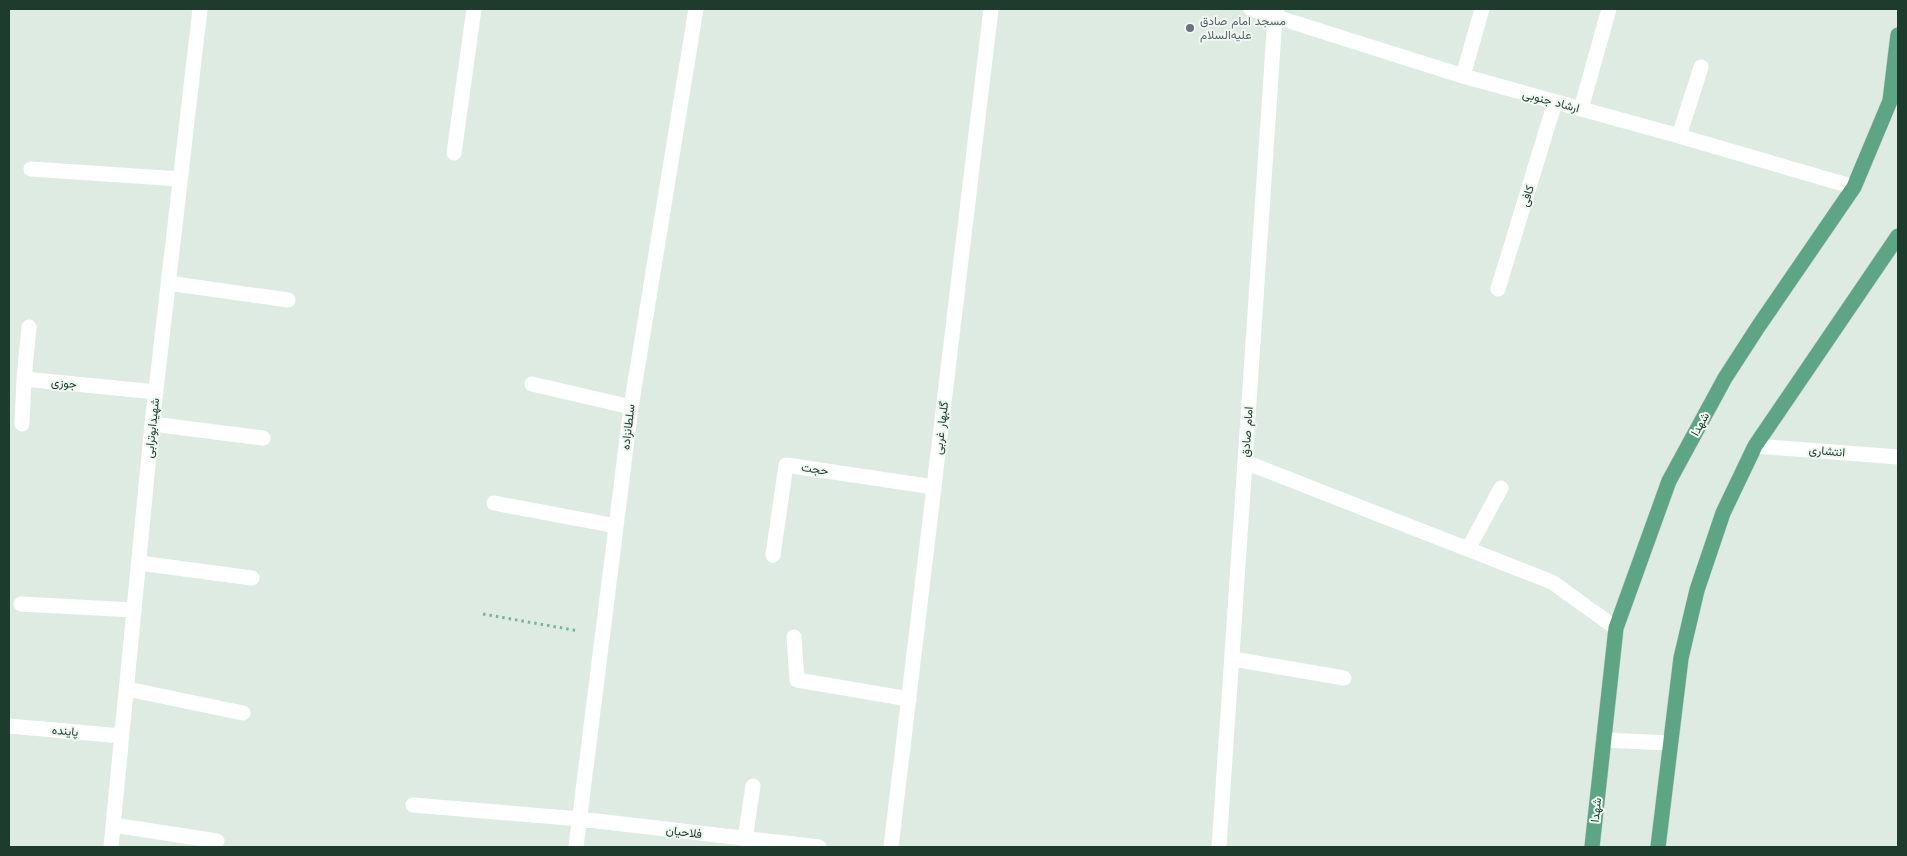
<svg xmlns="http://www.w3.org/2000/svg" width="1907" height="856" viewBox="0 0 1907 856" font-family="'Work Sans',Vazirmatn,sans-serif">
	<rect width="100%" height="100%" fill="#deebe3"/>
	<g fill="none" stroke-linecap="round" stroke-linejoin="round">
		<defs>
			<path id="major" d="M 1592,847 L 1616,628 L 1669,481 L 1725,378 L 1758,327 L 1854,187 L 1890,101 L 1898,35
				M 1658,847 L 1681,658 L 1697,590 L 1723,513 L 1755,446 L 1898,236"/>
		</defs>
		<use href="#major" stroke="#c0c8c4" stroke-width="16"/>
		<path stroke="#7bb297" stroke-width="3" stroke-dasharray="2.5 4" stroke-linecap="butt" d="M 483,614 L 579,631"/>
		<path stroke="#fff" stroke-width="15" d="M 1251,9 L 1463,76 L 1679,136 L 1854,187
			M 1463,76 L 1482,9
			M 1581,109 L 1609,9
			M 1679,136 L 1701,67
			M 454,153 L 474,9
			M 31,169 L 180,179
			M 168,283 L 288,300
			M 1498,289 L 1555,102
			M 29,327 L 24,379 L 156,392
			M 532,384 L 631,407
			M 22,424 L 24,379
			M 152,424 L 263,438
			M 1755,446 L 1898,457
			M 1245,462 L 1552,582 L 1616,628
			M 494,503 L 616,526
			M 1468,549 L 1501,488
			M 773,555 L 786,465 L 934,487
			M 139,563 L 252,578
			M 21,604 L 134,610
			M 794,637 L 797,680 L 909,699
			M 1233,659 L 1344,678
			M 127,689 L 243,713
			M 9,726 L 122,736
			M 1604,740 L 1670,743
			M 413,805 L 580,819 L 819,847
			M 113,825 L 217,841
			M 745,839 L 753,786
			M 111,847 L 152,424 L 200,9
			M 576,847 L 631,407 L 696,9
			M 891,847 L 991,9
			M 1219,847 C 1240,571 1256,294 1275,17 L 1277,9"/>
		<use href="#major" stroke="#5ea586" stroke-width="15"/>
	</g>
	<circle fill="#6b7280" stroke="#eef8f1" stroke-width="2" cx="1190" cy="28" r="5"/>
	<g text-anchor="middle" stroke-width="4" stroke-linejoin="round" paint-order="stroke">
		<g font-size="12" fill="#5b616d" stroke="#eef8f1" text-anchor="start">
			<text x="1200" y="25">مسجد امام صادق<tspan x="1200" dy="14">علیه‌السلام</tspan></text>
		</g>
		<g font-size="12" fill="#1e3c2e" stroke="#eef8f1">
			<text transform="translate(1551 101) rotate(15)" y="4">ارشاد جنوبی</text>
			<text transform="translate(1527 196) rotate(-73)" y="4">کافی</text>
			<text transform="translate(64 383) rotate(5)" y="4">جوزی</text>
			<text transform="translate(1700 424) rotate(-61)" y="4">شهدا</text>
			<text transform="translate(628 427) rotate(-83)" y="4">سلطانزاده</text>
			<text transform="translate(152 428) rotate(-84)" y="4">شهیدابوترابی</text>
			<text transform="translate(941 428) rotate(-83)" y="4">گلبهار غربی</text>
			<text transform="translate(1247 432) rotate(-86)" y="4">امام صادق</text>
			<text transform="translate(1827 451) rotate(5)" y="4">انتشاری</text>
			<text transform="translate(815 469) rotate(9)" y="4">حجت</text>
			<text transform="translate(65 731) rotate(5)" y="4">پاینده</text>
			<text transform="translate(1596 810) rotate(-84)" y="4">شهدا</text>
			<text transform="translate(684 832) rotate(7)" y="4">فلاحیان</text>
		</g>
	</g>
	<rect width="1907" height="856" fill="none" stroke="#1e3c2e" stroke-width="20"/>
</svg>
